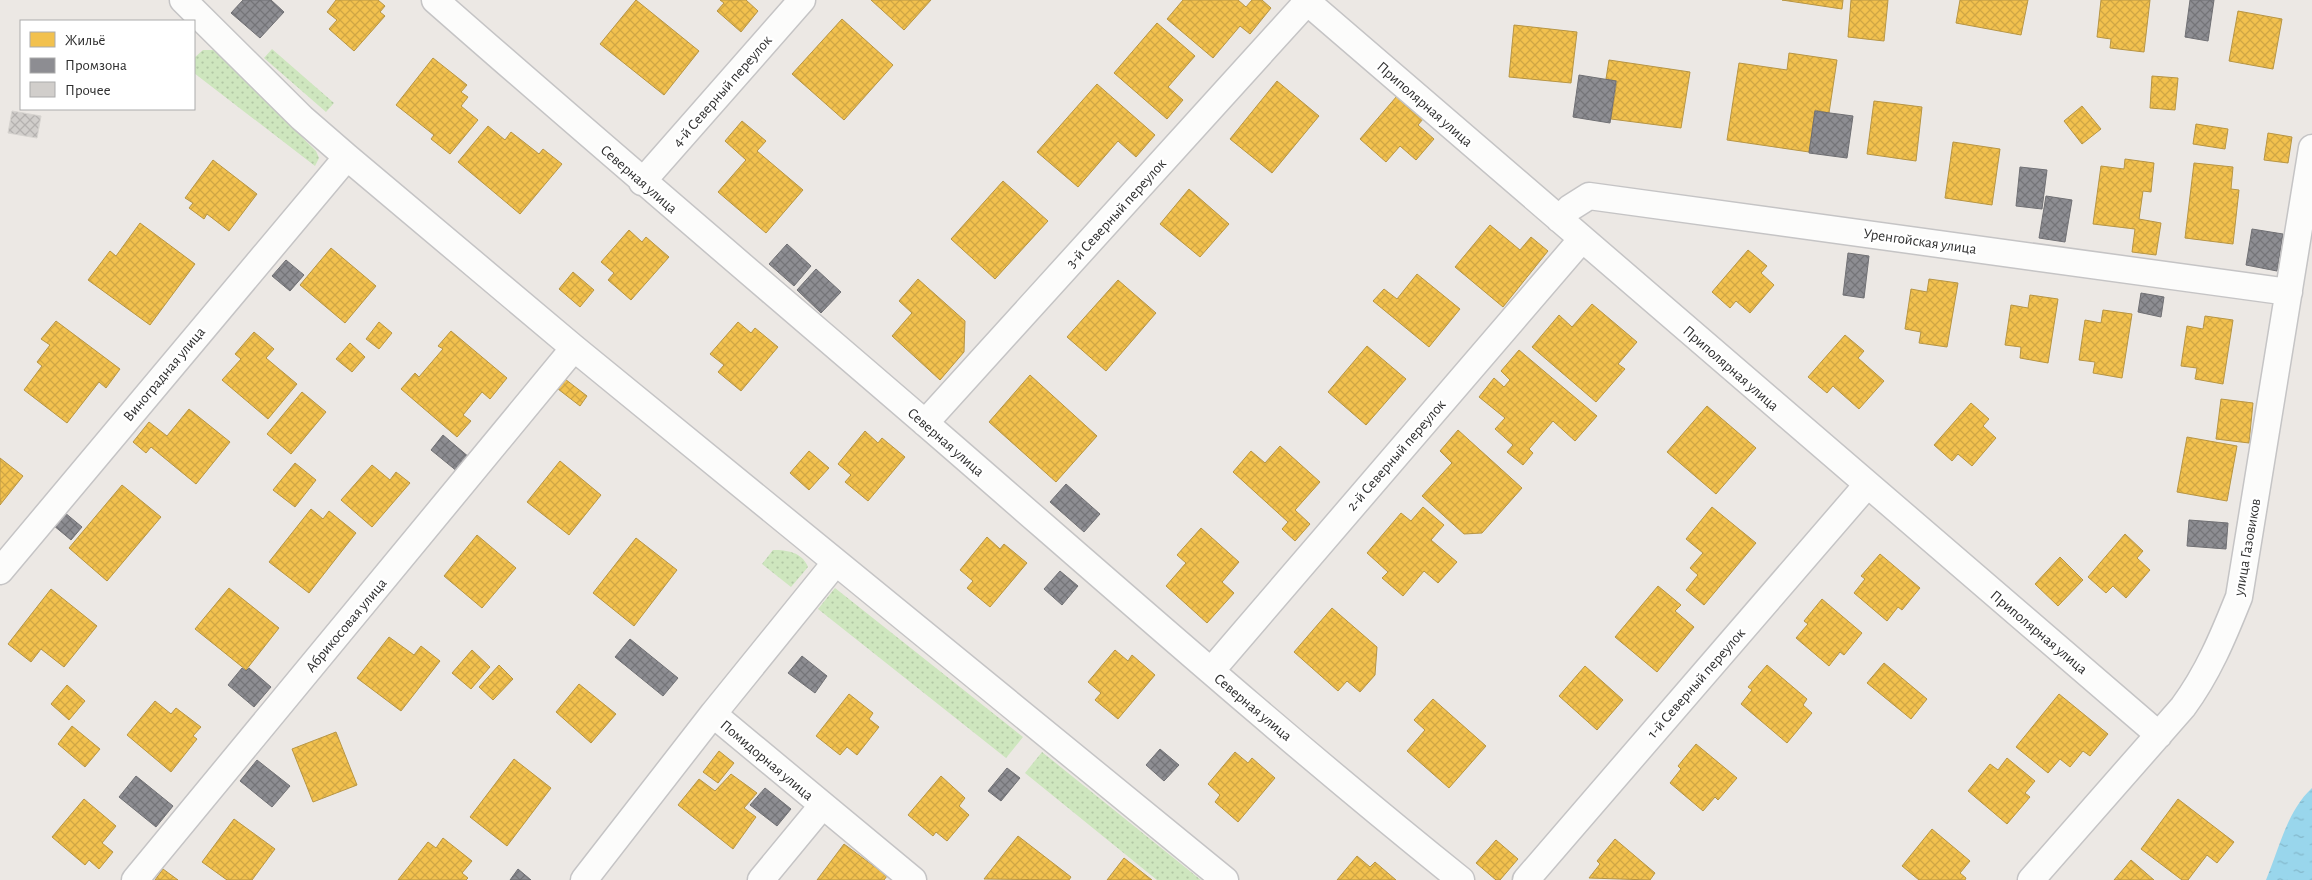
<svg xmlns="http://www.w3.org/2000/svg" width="2312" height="880" viewBox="0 0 2312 880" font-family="'Alegreya Sans',sans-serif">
	<defs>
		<pattern id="grass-dots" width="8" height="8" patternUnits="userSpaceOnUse" patternTransform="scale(1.25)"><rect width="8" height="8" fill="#cee6be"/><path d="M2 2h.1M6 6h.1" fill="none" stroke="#b1c6a4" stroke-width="1.8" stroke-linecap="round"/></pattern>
		<pattern id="water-ripples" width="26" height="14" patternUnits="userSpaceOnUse" patternTransform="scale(1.25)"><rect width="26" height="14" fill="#99d6ec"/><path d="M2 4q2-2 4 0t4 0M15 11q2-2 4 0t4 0" fill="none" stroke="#84b8cb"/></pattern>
		<pattern id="homes-cross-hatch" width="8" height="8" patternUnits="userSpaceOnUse" patternTransform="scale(1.25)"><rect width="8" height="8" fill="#f2c14e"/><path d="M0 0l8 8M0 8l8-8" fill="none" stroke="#d0a644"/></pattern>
		<pattern id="industry-cross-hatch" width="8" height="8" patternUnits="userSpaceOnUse" patternTransform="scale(1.25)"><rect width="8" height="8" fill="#8d8d92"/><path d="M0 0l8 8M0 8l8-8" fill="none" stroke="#747478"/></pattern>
		<pattern id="building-cross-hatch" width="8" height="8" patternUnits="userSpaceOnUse" patternTransform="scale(1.25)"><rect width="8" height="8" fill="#d1cecb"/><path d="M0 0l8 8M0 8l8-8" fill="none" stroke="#b4b1af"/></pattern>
	</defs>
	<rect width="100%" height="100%" fill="#ece8e4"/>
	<path fill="url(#grass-dots)" d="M 272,49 L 334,103 L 326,112 L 264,58 Z
		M 203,50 L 214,50 L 316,151 L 319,158 L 315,166 L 194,73 L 194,58 Z
		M 773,550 C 787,550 802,552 808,567 L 791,587 L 762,564 Z
		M 835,588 L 1023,737 L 1006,758 L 818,609 Z
		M 1042,752 L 1201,880 L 1157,880 L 1025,773 Z"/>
	<path fill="url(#water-ripples)" d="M 2312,788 L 2312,880 L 2266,880 C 2279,849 2287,811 2312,788 Z"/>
	<path fill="url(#homes-cross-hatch)" stroke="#b79544" d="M 336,0 L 378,0 L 385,6 L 380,12 L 385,16 L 354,51 L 329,29 L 337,20 L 327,12 Z
		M 636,0 L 699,51 L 664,95 L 600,44 Z
		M 720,0 L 746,0 L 758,11 L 741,32 L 717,11 L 724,3 Z
		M 871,0 L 931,0 L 904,30 Z
		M 1183,0 L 1238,0 L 1246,7 L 1252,0 L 1262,0 L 1271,8 L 1250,34 L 1240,26 L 1213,58 L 1167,19 Z
		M 1782,0 L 1843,0 L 1842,9 Z
		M 1851,0 L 1888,0 L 1884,41 L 1848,37 Z
		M 1960,0 L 2028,0 L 2021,35 L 1956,23 Z
		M 2101,0 L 2150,0 L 2144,52 L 2110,48 L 2111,39 L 2097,37 Z
		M 2238,11 L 2282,19 L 2273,69 L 2229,61 Z
		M 842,19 L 893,65 L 844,120 L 792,74 Z
		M 1157,23 L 1195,56 L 1168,87 L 1183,100 L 1167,119 L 1114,73 Z
		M 1514,25 L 1577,32 L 1571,83 L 1509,77 Z
		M 1789,53 L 1837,60 L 1829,113 L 1815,110 L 1809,152 L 1727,140 L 1739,63 L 1787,70 Z
		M 433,58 L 467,85 L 461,92 L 468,97 L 461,106 L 478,120 L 450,154 L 431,139 L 434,135 L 396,105 Z
		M 1609,60 L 1690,72 L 1681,128 L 1611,119 L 1617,81 L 1606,79 Z
		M 2152,76 L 2178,78 L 2175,110 L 2150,108 Z
		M 1277,81 L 1319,116 L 1272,173 L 1230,139 Z
		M 1097,84 L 1155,135 L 1136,157 L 1118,141 L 1078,187 L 1037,152 Z
		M 1397,96 L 1423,119 L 1418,125 L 1434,139 L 1416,160 L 1400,146 L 1386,162 L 1360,139 Z
		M 1874,101 L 1922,107 L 1916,161 L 1867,154 Z
		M 2082,106 L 2101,129 L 2082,144 L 2064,121 Z
		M 742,121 L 766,141 L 757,151 L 803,190 L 766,233 L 718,192 L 746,160 L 725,141 Z
		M 2196,124 L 2228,129 L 2225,149 L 2193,144 Z
		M 488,126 L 505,140 L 511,132 L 539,154 L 543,149 L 562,164 L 520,214 L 458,162 Z
		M 2268,133 L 2292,137 L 2288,163 L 2264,160 Z
		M 1953,142 L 2000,149 L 1992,205 L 1945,198 Z
		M 2125,159 L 2154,163 L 2151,192 L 2143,191 L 2139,219 L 2161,223 L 2156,255 L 2132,252 L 2135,229 L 2093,224 L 2101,166 L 2124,169 Z
		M 213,160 L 257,194 L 229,231 L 207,214 L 204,219 L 189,208 L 193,203 L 185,198 Z
		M 2194,163 L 2233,167 L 2231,189 L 2239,190 L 2233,244 L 2185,238 Z
		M 1003,181 L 1048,221 L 995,279 L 951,239 Z
		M 1189,189 L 1229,224 L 1200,257 L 1160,224 Z
		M 140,223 L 195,264 L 150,325 L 88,280 L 110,251 L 116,256 Z
		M 1490,225 L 1520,250 L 1531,237 L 1548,251 L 1503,307 L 1455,267 Z
		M 629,230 L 642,242 L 646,237 L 669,257 L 631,300 L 608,280 L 614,273 L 601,262 Z
		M 331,248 L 376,286 L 345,323 L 300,285 Z
		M 1748,250 L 1767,266 L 1761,273 L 1774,285 L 1750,313 L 1736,301 L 1730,308 L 1712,292 Z
		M 573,272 L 594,290 L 580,307 L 559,289 Z
		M 1417,274 L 1460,309 L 1429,347 L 1373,301 L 1384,289 L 1397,299 Z
		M 918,279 L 965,321 L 964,352 L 940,380 L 892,336 L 912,313 L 899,301 Z
		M 1929,279 L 1958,283 L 1947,347 L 1919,343 L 1921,332 L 1905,329 L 1911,289 L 1927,292 Z
		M 1118,280 L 1156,313 L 1106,371 L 1067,337 Z
		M 2030,295 L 2058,299 L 2048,363 L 2020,358 L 2021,347 L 2005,345 L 2011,305 L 2028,308 Z
		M 1592,304 L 1637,342 L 1618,364 L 1625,369 L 1596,402 L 1532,347 L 1559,315 L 1572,327 Z
		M 2103,310 L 2132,314 L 2122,378 L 2093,373 L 2095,362 L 2079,360 L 2085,320 L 2101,323 Z
		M 2205,316 L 2233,320 L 2223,384 L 2195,379 L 2197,368 L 2181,366 L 2187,326 L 2203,329 Z
		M 56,321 L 120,369 L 106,388 L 99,382 L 67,423 L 24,390 L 42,366 L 37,362 L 50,345 L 41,339 Z
		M 379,322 L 392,333 L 379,349 L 366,339 Z
		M 738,322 L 751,333 L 755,328 L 778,347 L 741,391 L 718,372 L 724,365 L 710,354 Z
		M 451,331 L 507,378 L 490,399 L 482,392 L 463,415 L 471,421 L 457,437 L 401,389 L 415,373 L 419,377 L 443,349 L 438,346 Z
		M 254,332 L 274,349 L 266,358 L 297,384 L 268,419 L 222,380 L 241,359 L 235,354 Z
		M 1845,335 L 1864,351 L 1858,358 L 1884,381 L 1859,409 L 1833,386 L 1827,393 L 1808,377 Z
		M 350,343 L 365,357 L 352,372 L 336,359 Z
		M 1367,346 L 1406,379 L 1366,425 L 1328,392 Z
		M 1519,350 L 1597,416 L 1575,441 L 1553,421 L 1529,449 L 1533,453 L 1523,465 L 1507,452 L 1513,445 L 1495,429 L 1505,418 L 1479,397 L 1494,378 L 1504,387 L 1510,380 L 1501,371 Z
		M 1030,375 L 1097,436 L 1056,482 L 989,422 Z
		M 565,379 L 587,396 L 580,406 L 558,389 Z
		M 302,392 L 326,412 L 291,454 L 267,434 Z
		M 2221,399 L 2253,403 L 2249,443 L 2216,439 Z
		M 1971,403 L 1989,419 L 1983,426 L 1996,438 L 1972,466 L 1958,454 L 1952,461 L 1934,445 Z
		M 1707,406 L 1756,448 L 1716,494 L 1667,452 Z
		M 189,409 L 230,442 L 196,484 L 151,447 L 146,453 L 133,442 L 149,422 L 167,436 Z
		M 1458,430 L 1522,488 L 1482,533 L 1464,534 L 1422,496 L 1452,463 L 1440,451 Z
		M 865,431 L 878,443 L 882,438 L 905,457 L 868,501 L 845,482 L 851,475 L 838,464 Z
		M 2187,437 L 2237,446 L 2227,501 L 2177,492 Z
		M 1280,446 L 1320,482 L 1295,510 L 1310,524 L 1295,541 L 1282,529 L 1288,522 L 1233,472 L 1251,451 L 1265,463 Z
		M 809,451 L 829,468 L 809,490 L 790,473 Z
		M 0,458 L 23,476 L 0,505 Z
		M 560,461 L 601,495 L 569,535 L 527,502 Z
		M 295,463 L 316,480 L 295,507 L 273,490 Z
		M 372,465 L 390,480 L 396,472 L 410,483 L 372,527 L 341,500 Z
		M 122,485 L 161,517 L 107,581 L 69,548 Z
		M 1423,507 L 1444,525 L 1431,540 L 1457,562 L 1438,583 L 1424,571 L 1403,596 L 1382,578 L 1388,572 L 1367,553 L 1401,513 L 1411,521 Z
		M 1712,507 L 1756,543 L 1704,605 L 1686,590 L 1698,575 L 1690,568 L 1703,553 L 1686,539 Z
		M 311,509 L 323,519 L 329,511 L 356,533 L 309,593 L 269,562 Z
		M 1201,528 L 1239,562 L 1222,582 L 1234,593 L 1207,623 L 1166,586 L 1186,563 L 1177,555 Z
		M 2125,534 L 2143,551 L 2137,558 L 2150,570 L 2126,598 L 2113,586 L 2106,593 L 2088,577 Z
		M 477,535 L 516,568 L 482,608 L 444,576 Z
		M 987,537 L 1000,549 L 1004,544 L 1027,563 L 990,607 L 967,588 L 973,581 L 960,570 Z
		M 636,538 L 677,570 L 634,626 L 593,593 Z
		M 1880,554 L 1920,588 L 1902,610 L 1898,607 L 1887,621 L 1854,593 L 1865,579 L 1861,576 Z
		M 2060,557 L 2083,580 L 2058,606 L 2035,584 Z
		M 1658,586 L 1681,605 L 1675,611 L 1694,627 L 1657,672 L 1615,637 Z
		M 229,588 L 279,628 L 246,670 L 195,629 Z
		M 51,589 L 97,626 L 64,667 L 41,649 L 31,662 L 8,644 Z
		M 1822,599 L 1862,633 L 1844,655 L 1840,652 L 1829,666 L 1796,638 L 1808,624 L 1804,621 Z
		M 1332,608 L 1377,647 L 1375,675 L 1360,692 L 1347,681 L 1338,691 L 1294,652 Z
		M 389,637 L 414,655 L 421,646 L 440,661 L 401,711 L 357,678 Z
		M 472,650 L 490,667 L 471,689 L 452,673 Z
		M 1115,650 L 1128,661 L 1132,655 L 1155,675 L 1118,719 L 1095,700 L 1101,693 L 1088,682 Z
		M 1884,663 L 1927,699 L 1911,719 L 1867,683 Z
		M 499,665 L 513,679 L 493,700 L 479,687 Z
		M 1767,665 L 1807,699 L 1803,705 L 1812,713 L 1787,743 L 1741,704 L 1752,690 L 1748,687 Z
		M 1585,666 L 1623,700 L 1597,730 L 1559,696 Z
		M 579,684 L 616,714 L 591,743 L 556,712 Z
		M 67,685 L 85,701 L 69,720 L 51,704 Z
		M 849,694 L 873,713 L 869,719 L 879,727 L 857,755 L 847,747 L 840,755 L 816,736 Z
		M 2059,694 L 2108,734 L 2090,756 L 2083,751 L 2070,767 L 2060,759 L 2048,773 L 2016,747 Z
		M 1433,699 L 1486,746 L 1449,788 L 1407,751 L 1425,730 L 1414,720 Z
		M 155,701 L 171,714 L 176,708 L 201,727 L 193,736 L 197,739 L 171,772 L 127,735 Z
		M 72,726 L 100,749 L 85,767 L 58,744 Z
		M 336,732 L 357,785 L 313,802 L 292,749 Z
		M 1696,744 L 1737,778 L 1718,800 L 1715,797 L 1703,811 L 1670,783 L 1681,769 L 1678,766 Z
		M 719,751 L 734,763 L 718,783 L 703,772 Z
		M 1235,752 L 1248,763 L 1252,758 L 1275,778 L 1238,822 L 1215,802 L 1220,795 L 1208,784 Z
		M 2007,758 L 2035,781 L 2025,793 L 2030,797 L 2007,824 L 1968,791 L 1990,764 L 1998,770 Z
		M 514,759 L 551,788 L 507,846 L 470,817 Z
		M 731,774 L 757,793 L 744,808 L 756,817 L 733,849 L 678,805 L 699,779 L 715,791 Z
		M 941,776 L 965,798 L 959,806 L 969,815 L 947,841 L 936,832 L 933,836 L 908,815 Z
		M 84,799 L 116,826 L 102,843 L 113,852 L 99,869 L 89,860 L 85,865 L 52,837 Z
		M 2178,799 L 2234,842 L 2217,863 L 2207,855 L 2188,880 L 2182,880 L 2141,849 Z
		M 234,819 L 275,849 L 252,880 L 227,880 L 202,862 Z
		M 1932,829 L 1970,861 L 1960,873 L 1966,878 L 1965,880 L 1919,880 L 1902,866 Z
		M 1018,836 L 1071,877 L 1069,880 L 984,879 Z
		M 443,838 L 472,861 L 462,873 L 468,878 L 466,880 L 398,880 L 428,842 L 436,848 Z
		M 1615,839 L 1655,873 L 1650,880 L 1589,878 L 1600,864 L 1597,861 Z
		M 1496,840 L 1518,859 L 1500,880 L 1496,880 L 1476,863 Z
		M 844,844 L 887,876 L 884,880 L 817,880 Z
		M 1357,856 L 1370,867 L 1375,862 L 1396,880 L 1337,880 Z
		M 1124,858 L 1152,880 L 1107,880 Z
		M 2131,860 L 2154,880 L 2114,880 Z
		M 163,869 L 178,880 L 155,880 Z"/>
	<path fill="url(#industry-cross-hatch)" stroke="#707074" d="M 243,0 L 271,0 L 284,12 L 260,38 L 231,13 Z
		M 2190,0 L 2214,0 L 2208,41 L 2185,37 Z
		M 1579,75 L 1616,81 L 1610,123 L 1573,117 Z
		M 1815,111 L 1853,116 L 1847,158 L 1809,153 Z
		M 2020,167 L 2047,170 L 2042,209 L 2016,206 Z
		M 2046,196 L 2072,200 L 2065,242 L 2039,238 Z
		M 2252,229 L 2283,234 L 2277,271 L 2246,265 Z
		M 787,244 L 811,266 L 794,286 L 769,264 Z
		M 1848,253 L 1869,256 L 1864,298 L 1843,295 Z
		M 286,260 L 304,275 L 290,291 L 272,276 Z
		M 816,269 L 841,292 L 821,313 L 797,290 Z
		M 2141,293 L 2164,297 L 2161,317 L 2138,312 Z
		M 443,435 L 470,458 L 458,472 L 431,450 Z
		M 1066,484 L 1100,514 L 1084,532 L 1050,502 Z
		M 64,512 L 82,527 L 71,540 L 53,525 Z
		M 2189,520 L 2228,523 L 2226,549 L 2187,546 Z
		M 1060,571 L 1078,586 L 1062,605 L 1044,589 Z
		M 630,639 L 678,678 L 663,696 L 615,657 Z
		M 802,656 L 827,676 L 815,693 L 788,673 Z
		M 242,668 L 246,671 L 249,668 L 271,687 L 254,707 L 228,685 Z
		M 1160,749 L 1179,765 L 1164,781 L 1146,765 Z
		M 257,760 L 290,786 L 272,807 L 240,781 Z
		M 1007,768 L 1020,778 L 1001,801 L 988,791 Z
		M 136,776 L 173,806 L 156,827 L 119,797 Z
		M 765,788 L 791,809 L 777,826 L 750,805 Z
		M 518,869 L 531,880 L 510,880 Z"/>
	<path fill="url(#building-cross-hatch)" stroke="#d7d4d0" d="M 12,111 L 41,116 L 37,138 L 8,133 Z"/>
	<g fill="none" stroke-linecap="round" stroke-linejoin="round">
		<defs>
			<path id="minor" d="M 183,0 L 302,118 L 347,157 L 574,348 L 1225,880
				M 435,0 C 602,147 771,290 939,435 C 1112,585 1283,737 1461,880
				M 1305,0 L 2159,735
				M 642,182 L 802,0
				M 1559,219 L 1570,208 L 1589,196 L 2289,292
				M 925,423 L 1307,2
				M 836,562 L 713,714 L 913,880
				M 0,571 L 347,157
				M 1211,671 L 1582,239
				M 135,880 L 574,348
				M 584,880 L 713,714
				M 761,880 L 822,806
				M 1526,880 L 1867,485
				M 2031,880 L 2183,707 C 2208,673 2223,637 2239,597 L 2312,148"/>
		</defs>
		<use href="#minor" stroke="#c5c4c5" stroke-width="29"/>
		<use href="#minor" stroke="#fcfcfb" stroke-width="26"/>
	</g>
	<g text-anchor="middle" stroke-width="5" stroke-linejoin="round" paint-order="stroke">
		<g font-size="15" fill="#2e2e2e" stroke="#fff">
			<text transform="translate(722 91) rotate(-49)" y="5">4-й Северный переулок</text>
			<text transform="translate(1425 104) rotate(41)" y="5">Приполярная улица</text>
			<text transform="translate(639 179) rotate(41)" y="5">Северная улица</text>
			<text transform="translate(1116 213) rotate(-48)" y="5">3-й Северный переулок</text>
			<text transform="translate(1920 241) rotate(8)" y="5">Уренгойская улица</text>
			<text transform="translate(1731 368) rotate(41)" y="5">Приполярная улица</text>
			<text transform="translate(164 374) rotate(-50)" y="5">Виноградная улица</text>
			<text transform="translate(946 442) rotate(41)" y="5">Северная улица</text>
			<text transform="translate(1396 455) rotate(-49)" y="5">2-й Северный переулок</text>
			<text transform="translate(2247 547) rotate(-80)" y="5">улица Газовиков</text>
			<text transform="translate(346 625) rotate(-50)" y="5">Абрикосовая улица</text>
			<text transform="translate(2039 632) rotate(40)" y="5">Приполярная улица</text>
			<text transform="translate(1696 683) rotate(-49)" y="5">1-й Северный переулок</text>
			<text transform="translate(1253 707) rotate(40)" y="5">Северная улица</text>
			<text transform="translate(767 760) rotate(40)" y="5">Помидорная улица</text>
		</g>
	</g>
	<rect x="20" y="20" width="175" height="90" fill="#ffffff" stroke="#ababab"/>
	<rect x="30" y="32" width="25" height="15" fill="#f2c14e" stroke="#ababab"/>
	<text x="65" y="45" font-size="15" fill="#2e2e2e">Жильё</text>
	<rect x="30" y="58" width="25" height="15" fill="#8d8d92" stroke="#ababab"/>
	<text x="65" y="70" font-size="15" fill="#2e2e2e">Промзона</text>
	<rect x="30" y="82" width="25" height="15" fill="#d1cecb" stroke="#ababab"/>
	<text x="65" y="95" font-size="15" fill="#2e2e2e">Прочее</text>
</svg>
